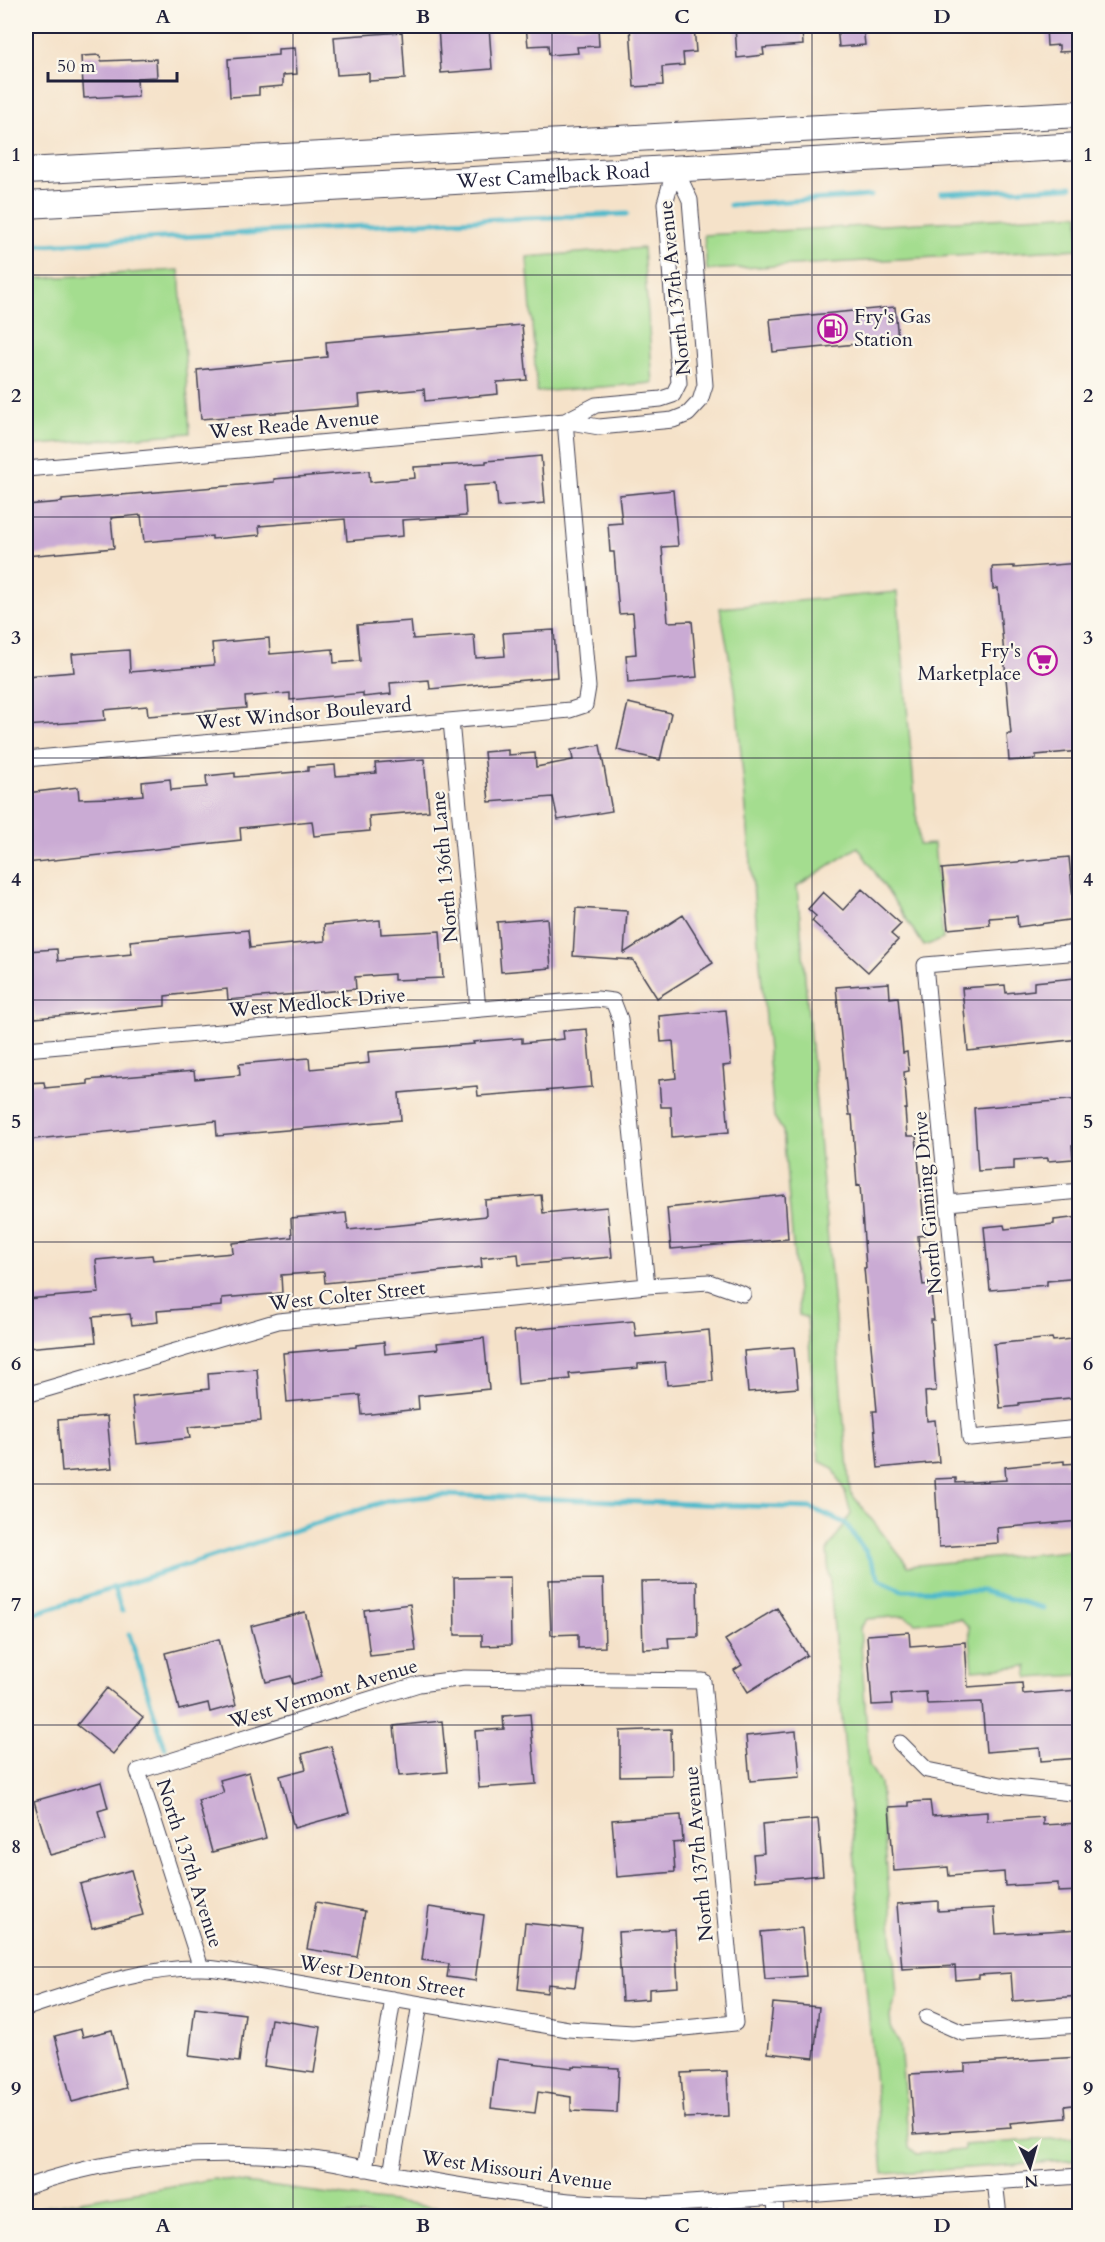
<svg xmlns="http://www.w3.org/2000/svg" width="1105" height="2242" viewBox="0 0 1105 2242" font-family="Cardo,serif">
	<rect width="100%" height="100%" fill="#fbf7ec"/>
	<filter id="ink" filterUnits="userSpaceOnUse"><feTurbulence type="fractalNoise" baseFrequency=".0167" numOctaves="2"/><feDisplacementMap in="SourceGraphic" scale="12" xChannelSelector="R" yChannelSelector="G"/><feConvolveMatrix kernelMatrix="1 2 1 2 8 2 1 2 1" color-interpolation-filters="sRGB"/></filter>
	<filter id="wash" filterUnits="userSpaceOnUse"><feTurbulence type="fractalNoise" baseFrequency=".008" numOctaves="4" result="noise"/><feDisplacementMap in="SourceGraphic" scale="24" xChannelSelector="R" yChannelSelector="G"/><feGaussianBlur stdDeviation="1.35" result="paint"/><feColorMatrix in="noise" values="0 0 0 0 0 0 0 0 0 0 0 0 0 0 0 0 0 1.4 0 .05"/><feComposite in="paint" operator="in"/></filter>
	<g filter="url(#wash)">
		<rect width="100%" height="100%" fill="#f5e2c9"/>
		<path fill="#a4dd8f" stroke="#638065" stroke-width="1.5" d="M 1079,214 L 1079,249 L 707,270 L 704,235 Z
			M 643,248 L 653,383 L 537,392 L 527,257 Z
			M 179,270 L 190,433 L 26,446 L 26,279 Z
			M 897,592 L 919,845 L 934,844 L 943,939 L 924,946 L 858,847 L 797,886 L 850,1492 L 908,1566 L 1079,1550 L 1080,1675 L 1028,1678 L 1027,1666 L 973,1670 L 969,1627 L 961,1619 L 915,1623 L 905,1616 L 867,1619 L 860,1628 L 869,1765 L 880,1783 L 897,1996 L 890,2016 L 891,2027 L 900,2045 L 909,2147 L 917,2154 L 964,2150 L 964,2145 L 1079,2137 L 1080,2160 L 883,2174 L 827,1551 L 851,1514 L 845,1492 L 833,1468 L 819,1461 L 807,1318 L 799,1315 L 783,1131 L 774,1117 L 735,688 L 720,608 Z
			M 214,2179 L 500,2216 L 26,2216 L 26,2210 Z"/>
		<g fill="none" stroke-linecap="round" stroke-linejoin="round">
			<path stroke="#4eb9ca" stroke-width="5" d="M 941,193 L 1071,187
				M 730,205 L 871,196
				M 26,246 L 451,221 L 627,214
				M 113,1587 L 122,1611
				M 26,1616 L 386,1501 L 442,1495 L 811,1508 L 845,1523 L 866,1552 L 880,1580 L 902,1590 L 982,1591 L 1043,1608
				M 129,1634 L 165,1748"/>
		</g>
		<g id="blocks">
			<path fill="#caabd4" d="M 489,26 L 492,69 L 441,73 L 438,27 Z
				M 526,26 L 598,26 L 599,46 L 577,47 L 578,53 L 549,55 L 548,45 L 528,46 Z
				M 630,26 L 694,26 L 696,52 L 683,53 L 684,65 L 662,67 L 663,85 L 634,87 Z
				M 735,26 L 802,26 L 803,45 L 763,48 L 764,55 L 737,58 Z
				M 837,26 L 863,26 L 865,45 L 839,47 Z
				M 1046,26 L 1080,26 L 1080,51 L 1059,52 L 1059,45 L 1047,46 Z
				M 402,32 L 405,79 L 369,81 L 369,73 L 337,75 L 334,37 Z
				M 295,48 L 297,74 L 283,75 L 283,86 L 259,88 L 259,95 L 230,97 L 228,59 L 278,55 L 278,49 Z
				M 100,55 L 101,61 L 156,59 L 157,77 L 137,78 L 138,97 L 121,98 L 121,96 L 84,98 L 81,56 Z
				M 895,307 L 898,340 L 773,352 L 770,319 Z
				M 522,325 L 527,380 L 497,382 L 498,394 L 425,401 L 424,389 L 359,395 L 360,406 L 201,419 L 197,370 L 327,357 L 326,342 Z
				M 541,456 L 545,503 L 498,507 L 496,484 L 464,486 L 466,516 L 402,520 L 403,536 L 347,541 L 345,519 L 259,526 L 260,535 L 212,539 L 212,536 L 144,542 L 141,515 L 111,518 L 114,548 L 26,556 L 26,505 L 62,502 L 62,500 L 274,482 L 274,479 L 369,471 L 370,482 L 415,478 L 414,467 L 486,463 L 486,461 Z
				M 673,490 L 678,546 L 662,547 L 668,622 L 692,621 L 697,677 L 628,683 L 626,655 L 636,654 L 633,613 L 619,614 L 614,552 L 610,552 L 608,524 L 622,523 L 619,495 Z
				M 1080,563 L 1080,751 L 1036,755 L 1036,759 L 1009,761 L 1007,734 L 1011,734 L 998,588 L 993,589 L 992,567 L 1014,566 L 1014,568 Z
				M 411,621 L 413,639 L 474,635 L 476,658 L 505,656 L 503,633 L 554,630 L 557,677 L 430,689 L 429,680 L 390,683 L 391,694 L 363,697 L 363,693 L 290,700 L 290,693 L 245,697 L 246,708 L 148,716 L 147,706 L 104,710 L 105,720 L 26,726 L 26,676 L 74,672 L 72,654 L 129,650 L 130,672 L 214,665 L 212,643 L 269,638 L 270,654 L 333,649 L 334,663 L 360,661 L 357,625 Z
				M 628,703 L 671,713 L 660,760 L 617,750 Z
				M 600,745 L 612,811 L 558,820 L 553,797 L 489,802 L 484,752 L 508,750 L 508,755 L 535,753 L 536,767 L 573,760 L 571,750 Z
				M 424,759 L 429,811 L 369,816 L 370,831 L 314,836 L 312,821 L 240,828 L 241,840 L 26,863 L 26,793 L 78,787 L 79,799 L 109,798 L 143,795 L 142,782 L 170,779 L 171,790 L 207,787 L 206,776 L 235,773 L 235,777 L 308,771 L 308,767 L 335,765 L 336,776 L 376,773 L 375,763 Z
				M 1069,857 L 1075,919 L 1018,927 L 1017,916 L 989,918 L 990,925 L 948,929 L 942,869 Z
				M 862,889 L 901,924 L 891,934 L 898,940 L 868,972 L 812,921 L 816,916 L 808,909 L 823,892 L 843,910 Z
				M 576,908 L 627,911 L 624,953 L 683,915 L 713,963 L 657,998 L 633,960 L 573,956 Z
				M 547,918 L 551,968 L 501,972 L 497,922 Z
				M 380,920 L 381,934 L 440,931 L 443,978 L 394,980 L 394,974 L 355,977 L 356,989 L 228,1000 L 227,989 L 165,996 L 165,1006 L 35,1018 L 33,1007 L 26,1007 L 26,951 L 57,949 L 58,961 L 132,954 L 130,941 L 248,930 L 250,948 L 325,941 L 324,925 Z
				M 1075,978 L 1076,986 L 1080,985 L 1080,1039 L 968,1051 L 962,988 L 1005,985 L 1006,993 L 1034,990 L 1034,982 Z
				M 889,983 L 890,998 L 898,997 L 903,1053 L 907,1052 L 909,1071 L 904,1072 L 907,1109 L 905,1109 L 907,1136 L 916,1136 L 925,1235 L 918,1236 L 920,1263 L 923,1285 L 930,1284 L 934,1320 L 931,1320 L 936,1391 L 925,1392 L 927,1421 L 935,1420 L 939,1462 L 878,1468 L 873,1411 L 877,1411 L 864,1268 L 866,1268 L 860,1185 L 857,1186 L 852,1115 L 849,1115 L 836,987 Z
				M 726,1010 L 731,1065 L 723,1066 L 729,1132 L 672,1137 L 671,1107 L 661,1107 L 659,1080 L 676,1078 L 673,1041 L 661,1042 L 659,1016 Z
				M 587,1029 L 592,1087 L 478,1096 L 477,1086 L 399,1093 L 401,1120 L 217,1136 L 216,1121 L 26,1140 L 26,1083 L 44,1082 L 45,1088 L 88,1084 L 88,1080 L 194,1071 L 195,1079 L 240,1075 L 239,1064 L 309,1058 L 310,1069 L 341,1066 L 369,1063 L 368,1052 L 474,1044 L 473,1042 L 522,1038 L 522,1043 L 564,1039 L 563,1031 Z
				M 1080,1099 L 1080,1144 L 1072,1145 L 1073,1159 L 1048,1161 L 1048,1158 L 1014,1160 L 1014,1169 L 978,1171 L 974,1108 Z
				M 541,1195 L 543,1213 L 607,1207 L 612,1257 L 519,1265 L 518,1254 L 481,1258 L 482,1267 L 325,1283 L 324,1272 L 281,1275 L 282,1293 L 222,1298 L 222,1306 L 157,1311 L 158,1322 L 132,1325 L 130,1314 L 93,1317 L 96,1342 L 26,1348 L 26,1299 L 99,1293 L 96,1260 L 152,1255 L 153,1260 L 233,1253 L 232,1243 L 292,1237 L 291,1218 L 346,1213 L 348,1230 L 422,1223 L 486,1216 L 485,1200 Z
				M 785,1195 L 788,1239 L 671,1249 L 667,1208 Z
				M 1080,1217 L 1080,1278 L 1047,1281 L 1047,1285 L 990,1290 L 984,1227 L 1004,1225 L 1005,1229 L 1054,1224 L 1054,1220 Z
				M 634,1321 L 636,1337 L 709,1330 L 713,1381 L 667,1385 L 665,1362 L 638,1364 L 638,1368 L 569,1374 L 570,1379 L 518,1384 L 514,1331 Z
				M 484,1338 L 489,1389 L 418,1396 L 419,1409 L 362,1415 L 360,1395 L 287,1402 L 283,1353 L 356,1347 L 356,1345 L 384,1342 L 385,1354 L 438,1349 L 437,1343 Z
				M 1052,1338 L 1053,1341 L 1080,1338 L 1080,1397 L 1019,1403 L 1019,1406 L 1000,1408 L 994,1344 Z
				M 794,1347 L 798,1388 L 748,1392 L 744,1351 Z
				M 257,1369 L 261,1421 L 188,1427 L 190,1438 L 137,1444 L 132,1397 L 209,1389 L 208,1373 Z
				M 107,1416 L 112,1468 L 62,1472 L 58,1420 Z
				M 1064,1461 L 1064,1464 L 1080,1463 L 1080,1521 L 997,1528 L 998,1543 L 939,1547 L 935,1479 L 956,1478 L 956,1483 L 1006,1480 L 1005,1467 Z
				M 510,1577 L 511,1645 L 482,1646 L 482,1635 L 455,1635 L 454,1578 Z
				M 603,1579 L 605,1647 L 578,1648 L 578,1634 L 551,1635 L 549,1580 Z
				M 697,1581 L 698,1637 L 668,1638 L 669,1648 L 643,1649 L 641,1582 Z
				M 410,1604 L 416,1651 L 370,1656 L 364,1610 Z
				M 777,1608 L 807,1655 L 748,1692 L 734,1670 L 742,1665 L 725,1640 Z
				M 305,1612 L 322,1676 L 293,1684 L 291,1676 L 266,1682 L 251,1626 Z
				M 909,1632 L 910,1646 L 965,1642 L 968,1687 L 1022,1683 L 1023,1694 L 1079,1690 L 1080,1758 L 1041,1761 L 1040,1748 L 986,1752 L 982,1702 L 927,1704 L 926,1692 L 891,1694 L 892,1704 L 872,1705 L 867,1635 Z
				M 219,1639 L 236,1705 L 210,1712 L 208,1703 L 179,1710 L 165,1653 Z
				M 107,1688 L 143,1717 L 113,1754 L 77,1725 Z
				M 530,1714 L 536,1784 L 479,1788 L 475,1731 L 504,1729 L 503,1716 Z
				M 442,1721 L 447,1772 L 399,1776 L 394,1726 Z
				M 671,1729 L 672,1775 L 620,1776 L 620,1731 Z
				M 796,1731 L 800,1777 L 750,1781 L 746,1736 Z
				M 331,1746 L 349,1813 L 294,1828 L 280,1776 L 306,1769 L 302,1754 Z
				M 249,1772 L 266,1838 L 212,1852 L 198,1800 L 224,1793 L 220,1780 Z
				M 101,1782 L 108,1808 L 98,1811 L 106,1840 L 50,1855 L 34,1801 Z
				M 930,1801 L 932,1816 L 987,1812 L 987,1821 L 1043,1817 L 1043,1825 L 1080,1823 L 1080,1891 L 1058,1892 L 1058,1883 L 1005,1886 L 1004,1872 L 949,1876 L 948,1867 L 894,1871 L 889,1807 L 909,1806 L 909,1802 Z
				M 681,1815 L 683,1842 L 673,1843 L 675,1872 L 617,1877 L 612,1820 Z
				M 818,1819 L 823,1875 L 755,1881 L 753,1854 L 764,1853 L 762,1824 Z
				M 131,1870 L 143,1915 L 92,1928 L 80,1884 Z
				M 938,1901 L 938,1911 L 994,1908 L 996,1934 L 1080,1929 L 1080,1996 L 1013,2001 L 1011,1973 L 979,1975 L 979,1978 L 956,1980 L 955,1966 L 902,1969 L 897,1904 Z
				M 316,1902 L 365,1911 L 357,1957 L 307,1949 Z
				M 429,1907 L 484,1915 L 475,1981 L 447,1977 L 449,1964 L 422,1960 Z
				M 525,1923 L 582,1929 L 575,1987 L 548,1984 L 547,1993 L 518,1989 Z
				M 802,1928 L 806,1976 L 765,1979 L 761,1932 Z
				M 675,1929 L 678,1987 L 649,1989 L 649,1999 L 622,2001 L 618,1932 Z
				M 773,2003 L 819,2007 L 814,2058 L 768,2053 Z
				M 195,2008 L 245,2014 L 239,2062 L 189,2056 Z
				M 271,2019 L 321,2027 L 314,2073 L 264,2066 Z
				M 81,2029 L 83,2037 L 112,2030 L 126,2088 L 72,2102 L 55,2036 Z
				M 1080,2057 L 1080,2104 L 1065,2106 L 1066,2118 L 1010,2123 L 1011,2127 L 914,2134 L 910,2074 L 965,2071 L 965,2064 Z
				M 497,2059 L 572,2068 L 572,2066 L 619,2068 L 617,2113 L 571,2111 L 571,2097 L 538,2092 L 535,2113 L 491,2108 Z
				M 727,2071 L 729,2116 L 684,2118 L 681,2073 Z"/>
		</g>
	</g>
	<g filter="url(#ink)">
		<use href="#blocks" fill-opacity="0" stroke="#423f50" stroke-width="1.5"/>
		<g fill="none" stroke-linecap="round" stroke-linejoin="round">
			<defs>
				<path id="street" d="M 673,395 L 679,383 L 665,203 L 675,168
					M 565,421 L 596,405 L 661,399 L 673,395
					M 26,469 L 565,421 L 599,427 L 673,420 L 688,414 L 700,401 L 705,385 L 690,200 L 675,168
					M 451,721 L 478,1009
					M 26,759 L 570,710 L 585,705 L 588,687 L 565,421
					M 1080,952 L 925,965 L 970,1438 L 1080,1428
					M 26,1049 L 597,999 L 613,1001 L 620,1019 L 647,1286
					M 948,1203 L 1080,1191
					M 26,1395 L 278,1321 L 647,1286 L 709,1282 L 743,1294
					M 900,1743 L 927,1770 L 1006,1786 L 1080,1794
					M 26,2008 C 82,1990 141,1967 201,1968 C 218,1968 236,1972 252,1975 L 568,2029 L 633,2033 L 735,2023 L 703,1681 L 465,1678 L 419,1684 L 138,1771 L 201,1968
					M 927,2017 L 963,2033 L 1080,2025
					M 365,2169 L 393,1999
					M 391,2174 L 420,2004
					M 995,2181 L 999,2216
					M 26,2187 C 117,2153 217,2149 313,2159 C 339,2162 364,2169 390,2173 C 443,2183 497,2192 552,2199 C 588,2204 624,2204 661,2205 L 1080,2176
					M 775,2198 L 776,2216"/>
				<g id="primary">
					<path d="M 26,171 L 1080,114"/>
					<path id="s1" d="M 26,205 L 1080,146"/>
				</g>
			</defs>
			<use href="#street" stroke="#423f50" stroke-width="17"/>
			<use href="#primary" stroke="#423f50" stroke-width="28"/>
			<use href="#street" stroke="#fff" stroke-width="15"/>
			<use href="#primary" stroke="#fff" stroke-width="26"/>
		</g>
	</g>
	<path fill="none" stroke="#22223b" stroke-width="1.5" stroke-opacity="0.55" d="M 293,26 L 293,2216M 552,26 L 552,2216M 812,26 L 812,2216M 26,275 L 1080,275M 26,517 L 1080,517M 26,758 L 1080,758M 26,1000 L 1080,1000M 26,1242 L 1080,1242M 26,1484 L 1080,1484M 26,1725 L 1080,1725M 26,1967 L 1080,1967"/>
	<defs>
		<symbol id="fuel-ring" viewBox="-11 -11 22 22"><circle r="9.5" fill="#fbf7ec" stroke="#b5179e" stroke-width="1.5"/><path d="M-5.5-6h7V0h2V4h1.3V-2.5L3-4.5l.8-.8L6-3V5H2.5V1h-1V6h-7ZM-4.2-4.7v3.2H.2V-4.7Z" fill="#b5179e"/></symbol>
		<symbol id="supermarket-ring" viewBox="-11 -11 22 22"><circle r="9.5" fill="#fbf7ec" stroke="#b5179e" stroke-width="1.5"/><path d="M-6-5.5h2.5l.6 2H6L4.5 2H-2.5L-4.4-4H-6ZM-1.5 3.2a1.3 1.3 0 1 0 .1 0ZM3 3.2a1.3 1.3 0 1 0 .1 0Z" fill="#b5179e"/></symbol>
	</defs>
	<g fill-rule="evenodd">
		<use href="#fuel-ring" x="816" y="312" width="33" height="33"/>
		<use href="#supermarket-ring" x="1026" y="644" width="33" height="33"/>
	</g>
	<g text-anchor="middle" stroke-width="4.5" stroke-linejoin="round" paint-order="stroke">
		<g font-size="20" fill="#22223b" stroke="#fbf7ec">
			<text dy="7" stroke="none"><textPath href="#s1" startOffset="528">West Camelback Road</textPath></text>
			<text transform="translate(674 288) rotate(-96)" y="7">North 137th Avenue</text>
			<text transform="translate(294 424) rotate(-5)" y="7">West Reade Avenue</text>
			<text transform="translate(304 713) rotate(-5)" y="7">West Windsor Boulevard</text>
			<text transform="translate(444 867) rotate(-95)" y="7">North 136th Lane</text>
			<text transform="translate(317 1002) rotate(-5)" y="7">West Medlock Drive</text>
			<text transform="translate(927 1203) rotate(-95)" y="7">North Ginning Drive</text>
			<text transform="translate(347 1295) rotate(-6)" y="7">West Colter Street</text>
			<text transform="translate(323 1693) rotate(-17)" y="7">West Vermont Avenue</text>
			<text transform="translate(698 1854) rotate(-95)" y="7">North 137th Avenue</text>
			<text transform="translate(190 1863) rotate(72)" y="7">North 137th Avenue</text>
			<text transform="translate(382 1976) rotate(10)" y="7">West Denton Street</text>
			<text transform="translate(517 2170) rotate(8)" y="7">West Missouri Avenue</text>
		</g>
		<g font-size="20" fill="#22223b" stroke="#fbf7ec" text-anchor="start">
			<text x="854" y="323">Fry's Gas<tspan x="854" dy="23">Station</tspan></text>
			<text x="1021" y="657" text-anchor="end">Fry's<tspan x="1021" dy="23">Marketplace</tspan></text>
		</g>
	</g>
	<rect width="1105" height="2242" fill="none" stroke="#fbf7ec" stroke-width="66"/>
	<g transform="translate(1030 2167) rotate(175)" stroke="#fbf7ec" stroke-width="4.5" paint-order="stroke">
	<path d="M0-4.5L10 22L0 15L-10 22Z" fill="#22223b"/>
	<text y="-9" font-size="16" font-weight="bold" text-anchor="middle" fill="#22223b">N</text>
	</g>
	<path d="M48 72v9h129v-9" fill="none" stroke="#22223b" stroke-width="3"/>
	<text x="57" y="72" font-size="18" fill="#22223b" stroke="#fbf7ec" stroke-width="4.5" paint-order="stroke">50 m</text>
	<rect x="33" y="33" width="1039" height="2176" fill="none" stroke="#22223b" stroke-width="2"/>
	<g font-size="20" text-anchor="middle" font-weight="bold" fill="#22223b">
		<text x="163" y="23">A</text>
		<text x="423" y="23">B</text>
		<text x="682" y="23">C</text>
		<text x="942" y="23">D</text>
		<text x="16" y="161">1</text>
		<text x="1088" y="161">1</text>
		<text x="16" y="402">2</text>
		<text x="1088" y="402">2</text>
		<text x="16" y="644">3</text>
		<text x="1088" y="644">3</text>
		<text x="16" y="886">4</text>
		<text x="1088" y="886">4</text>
		<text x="16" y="1128">5</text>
		<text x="1088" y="1128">5</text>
		<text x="16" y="1370">6</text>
		<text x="1088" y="1370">6</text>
		<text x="16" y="1611">7</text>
		<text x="1088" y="1611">7</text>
		<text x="16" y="1853">8</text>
		<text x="1088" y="1853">8</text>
		<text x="16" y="2095">9</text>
		<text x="1088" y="2095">9</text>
		<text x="163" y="2232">A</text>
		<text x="423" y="2232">B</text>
		<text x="682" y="2232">C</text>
		<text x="942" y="2232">D</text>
	</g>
</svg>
